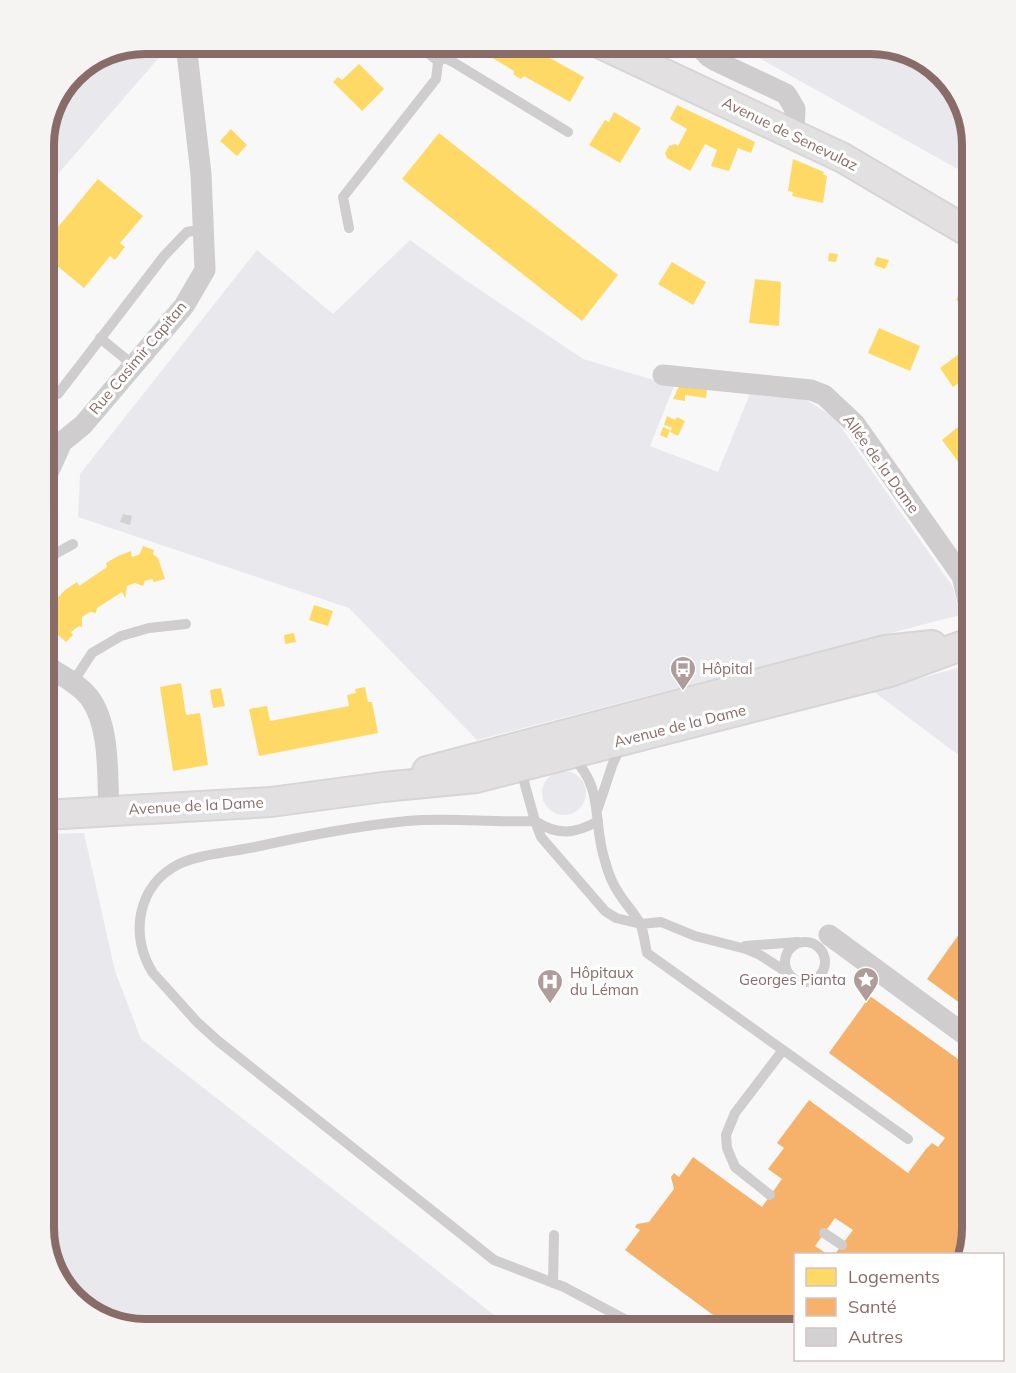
<svg xmlns="http://www.w3.org/2000/svg" width="1016" height="1373" viewBox="0 0 1016 1373" font-family="Mulish,sans-serif">
	<rect width="100%" height="100%" fill="#f8f8f9"/>
	<path fill="#e9e8ed" d="M 145,44 L 170,45 L 44,190 L 44,138 L 54,100 L 78,69 Z
		M 734,44 L 877,44 L 922,57 L 959,94 L 972,145 L 972,177 Z
		M 410,240 L 461,277 L 583,359 L 674,386 L 650,446 L 718,472 L 750,394 L 803,398 L 834,417 L 953,587 L 960,615 L 477,740 L 349,608 L 78,517 L 80,474 L 257,250 L 333,314 Z
		M 972,664 L 972,765 L 873,691 Z
		M542 793a22 22 0 1 1 44 0a22 22 0 1 1-44 0Z
		M 84,833 L 115,971 L 141,1039 L 512,1329 L 139,1329 L 94,1316 L 57,1279 L 44,1228 L 44,834 Z"/>
	<path fill="#ffd966" d="M 469,44 L 525,44 L 584,77 L 570,102 L 524,76 L 521,79 L 514,75 L 514,71 Z
		M 359,64 L 384,89 L 362,111 L 333,82 L 338,77 L 342,80 Z
		M 677,105 L 755,142 L 751,153 L 738,148 L 729,171 L 711,166 L 717,150 L 705,144 L 690,171 L 667,158 L 665,153 L 669,146 L 675,144 L 678,146 L 687,129 L 670,119 Z
		M 614,112 L 641,128 L 620,163 L 589,145 L 605,120 L 609,122 Z
		M 231,129 L 247,145 L 237,156 L 220,141 Z
		M 439,133 L 618,275 L 582,321 L 402,179 Z
		M 793,159 L 824,172 L 823,174 L 827,176 L 823,203 L 792,196 L 793,192 L 788,191 Z
		M 98,179 L 143,216 L 120,243 L 125,247 L 115,260 L 110,256 L 84,288 L 44,255 L 44,244 Z
		M 829,253 L 838,254 L 836,262 L 828,261 Z
		M 877,257 L 889,260 L 885,269 L 874,265 Z
		M 672,262 L 706,282 L 693,305 L 658,284 Z
		M 755,279 L 781,282 L 779,326 L 749,323 Z
		M 968,279 L 972,282 L 972,309 L 956,300 Z
		M 44,315 L 47,315 L 47,328 L 50,328 L 51,355 L 49,355 L 48,367 L 44,367 Z
		M 879,328 L 920,346 L 910,371 L 868,353 Z
		M 959,354 L 972,373 L 953,387 L 940,368 Z
		M 681,382 L 707,389 L 706,398 L 685,395 L 685,401 L 673,399 Z
		M 667,416 L 675,420 L 677,417 L 685,421 L 678,436 L 670,432 L 672,428 L 664,425 Z
		M 969,418 L 972,422 L 972,467 L 967,460 L 959,463 L 942,440 Z
		M 663,427 L 670,430 L 667,438 L 660,435 Z
		M 143,546 L 154,550 L 153,554 L 158,558 L 165,579 L 154,582 L 152,579 L 145,581 L 143,586 L 135,583 L 127,586 L 125,598 L 122,592 L 97,608 L 96,613 L 90,612 L 82,617 L 82,627 L 79,626 L 71,632 L 73,635 L 66,642 L 50,628 L 50,622 L 45,622 L 45,609 L 52,610 L 58,603 L 55,601 L 65,590 L 77,582 L 79,586 L 107,567 L 106,563 L 118,556 L 131,551 L 132,557 L 140,554 Z
		M 314,605 L 333,611 L 328,626 L 309,620 Z
		M 294,633 L 296,642 L 285,644 L 284,635 Z
		M 181,683 L 186,715 L 200,713 L 208,765 L 173,771 L 160,687 Z
		M 365,687 L 368,702 L 372,702 L 378,733 L 259,756 L 249,709 L 267,706 L 270,721 L 323,711 L 349,706 L 347,695 L 356,693 L 355,689 Z
		M 221,688 L 225,706 L 213,708 L 210,690 Z
		M 44,699 L 49,703 L 44,712 L 49,724 L 44,726 Z
		M 51,759 L 58,779 L 44,783 L 44,762 Z"/>
	<path fill="#f6b26b" d="M 972,916 L 972,1012 L 927,979 Z
		M 870,996 L 972,1069 L 972,1229 L 965,1254 L 835,1254 L 853,1230 L 835,1218 L 815,1246 L 827,1254 L 796,1254 L 796,1329 L 720,1329 L 724,1323 L 625,1250 L 640,1230 L 635,1227 L 637,1224 L 649,1222 L 674,1189 L 671,1177 L 674,1173 L 679,1177 L 693,1157 L 762,1207 L 782,1179 L 768,1169 L 784,1148 L 777,1143 L 809,1100 L 908,1173 L 926,1149 L 932,1143 L 938,1147 L 945,1138 L 829,1053 Z"/>
	<path fill="#d3d1d1" d="M 123,514 L 132,516 L 130,525 L 120,522 Z"/>
	<g fill="none" stroke-linecap="round" stroke-linejoin="round">
		<defs>
			<path id="secondary" d="M 601,44 L 843,158 L 972,234
				M 427,771 L 885,650 L 932,645
				M 44,815 L 271,802 L 383,787 L 476,778 L 890,672 L 972,642"/>
		</defs>
		<use href="#secondary" stroke="#d7d5d6" stroke-width="32"/>
		<path stroke="#cfcdcd" stroke-width="10" d="M 349,228 L 343,197 L 436,79 L 439,55 L 453,62 L 568,132
			M 100,338 L 132,364
			M 58,394 L 164,256 L 187,232 L 204,229
			M 44,436 L 62,442
			M 44,560 L 73,544
			M 73,682 L 92,653 L 121,636 L 149,628 L 186,624
			M 572,757 C 605,788 592,823 605,861 C 608,873 613,885 620,895 C 626,905 637,915 641,926 C 644,934 645,944 647,953 L 783,1050 L 735,1113 L 726,1135 L 727,1148 L 735,1167 L 770,1195
			M 520,767 L 535,821 L 541,837 L 605,911 L 616,918 L 641,924 L 661,922 L 695,936 L 746,949 L 760,955 L 788,973
			M 598,808 L 613,763 L 622,744
			M 598,821 C 575,834 558,836 535,821 C 493,823 449,817 407,821 C 356,826 305,836 255,847 C 232,852 200,854 179,864 C 137,885 129,936 153,973 L 197,1022 L 218,1041 L 430,1209 L 494,1260 L 564,1287 L 643,1329
			M785 962a20 20 0 1 1 40 0a20 20 0 1 1-40 0Z
			M 745,946 L 798,942
			M 783,1050 L 908,1139
			M 824,1233 L 842,1245
			M 553,1283 L 554,1235"/>
		<path stroke="#cfcdcd" stroke-width="21" d="M 426,44 L 439,55
			M 697,44 L 708,56 L 716,61 L 786,94 L 795,109 L 794,134
			M 663,375 L 811,390 L 824,395 L 855,424 L 962,576 L 972,618
			M 44,482 L 62,442 L 83,425 L 184,306 L 205,270 L 201,174 L 186,44
			M 44,664 C 59,675 77,682 89,697 C 111,726 107,777 109,812
			M 829,935 L 972,1040"/>
		<use href="#secondary" stroke="#e2e0e0" stroke-width="28"/>
	</g>
	<defs>
		<symbol id="bus-pin" viewBox="-11 -11 22 30"><path d="M0 17L-7.5 6A9.5 9.5 0 1 1 7.5 6Z" fill="#b09d9b" stroke="#fff"/><path d="M-5-6H5V4H4V6H2V4H-2V6H-4V4H-5ZM-3.5-4V0h7V-4ZM-3.5 1.2v1.5H-2V1.2ZM2 1.2v1.5H3.5V1.2Z" fill="#fff"/></symbol>
		<symbol id="sight-pin" viewBox="-11 -11 22 30"><path d="M0 17L-7.5 6A9.5 9.5 0 1 1 7.5 6Z" fill="#b09d9b" stroke="#fff"/><path d="M0-6L1.8-2.2L6-1.7L2.9 1.2L3.7 5.4L0 3.3L-3.7 5.4L-2.9 1.2L-6-1.7L-1.8-2.2Z" fill="#fff"/></symbol>
		<symbol id="hospital-pin" viewBox="-11 -11 22 30"><path d="M0 17L-7.5 6A9.5 9.5 0 1 1 7.5 6Z" fill="#b09d9b" stroke="#fff"/><path d="M-5-5h3v3.5h4V-5h3V5h-3V1.5h-4V5h-3Z" fill="#fff"/></symbol>
	</defs>
	<g fill-rule="evenodd">
		<use href="#bus-pin" x="668" y="654" width="30" height="40"/>
		<use href="#sight-pin" x="851" y="965" width="30" height="40"/>
		<use href="#hospital-pin" x="535" y="967" width="30" height="40"/>
	</g>
	<g text-anchor="middle" stroke-width="6" stroke-linejoin="round" paint-order="stroke">
		<g font-size="15" fill="#896c68" stroke="#fff">
			<text transform="translate(790 134) rotate(26)" y="5">Avenue de Senevulaz</text>
			<text transform="translate(138 358) rotate(-50)" y="5">Rue Casimir Capitan</text>
			<text transform="translate(881 464) rotate(54)" y="5">Allée de la Dame</text>
			<text transform="translate(680 726) rotate(-14)" y="5">Avenue de la Dame</text>
			<text transform="translate(196 806) rotate(-3)" y="5">Avenue de la Dame</text>
		</g>
		<g font-size="15" fill="#896c68" stroke="#fff" text-anchor="start">
			<text x="702" y="674">Hôpital</text>
			<text x="570" y="978">Hôpitaux<tspan x="570" dy="17">du Léman</tspan></text>
			<text x="846" y="985" text-anchor="end">Georges Pianta</text>
		</g>
	</g>
	<path d="M0 0H1016V1373H0ZM145 54H871A91 91 0 0 1 962 145V1228A91 91 0 0 1 871 1319H145A91 91 0 0 1 54 1228V145A91 91 0 0 1 145 54Z" fill="#f6f3f3" fill-rule="evenodd"/>
	<path fill="none" stroke="#896c68" stroke-width="8" d="M145 54H871A91 91 0 0 1 962 145V1228A91 91 0 0 1 871 1319H145A91 91 0 0 1 54 1228V145A91 91 0 0 1 145 54Z"/>
	<rect x="794" y="1253" width="210" height="108" fill="#ffffff" stroke="#d0c4c3" stroke-width="1.5"/>
	<rect x="806" y="1268" width="30" height="18" fill="#ffd966" stroke="#d0c4c3" stroke-width="1.5"/>
	<text x="848" y="1283" font-size="18" fill="#896c68">Logements</text>
	<rect x="806" y="1298" width="30" height="18" fill="#f6b26b" stroke="#d0c4c3" stroke-width="1.5"/>
	<text x="848" y="1313" font-size="18" fill="#896c68">Santé</text>
	<rect x="806" y="1328" width="30" height="18" fill="#d3d1d1" stroke="#d0c4c3" stroke-width="1.5"/>
	<text x="848" y="1343" font-size="18" fill="#896c68">Autres</text>
</svg>
